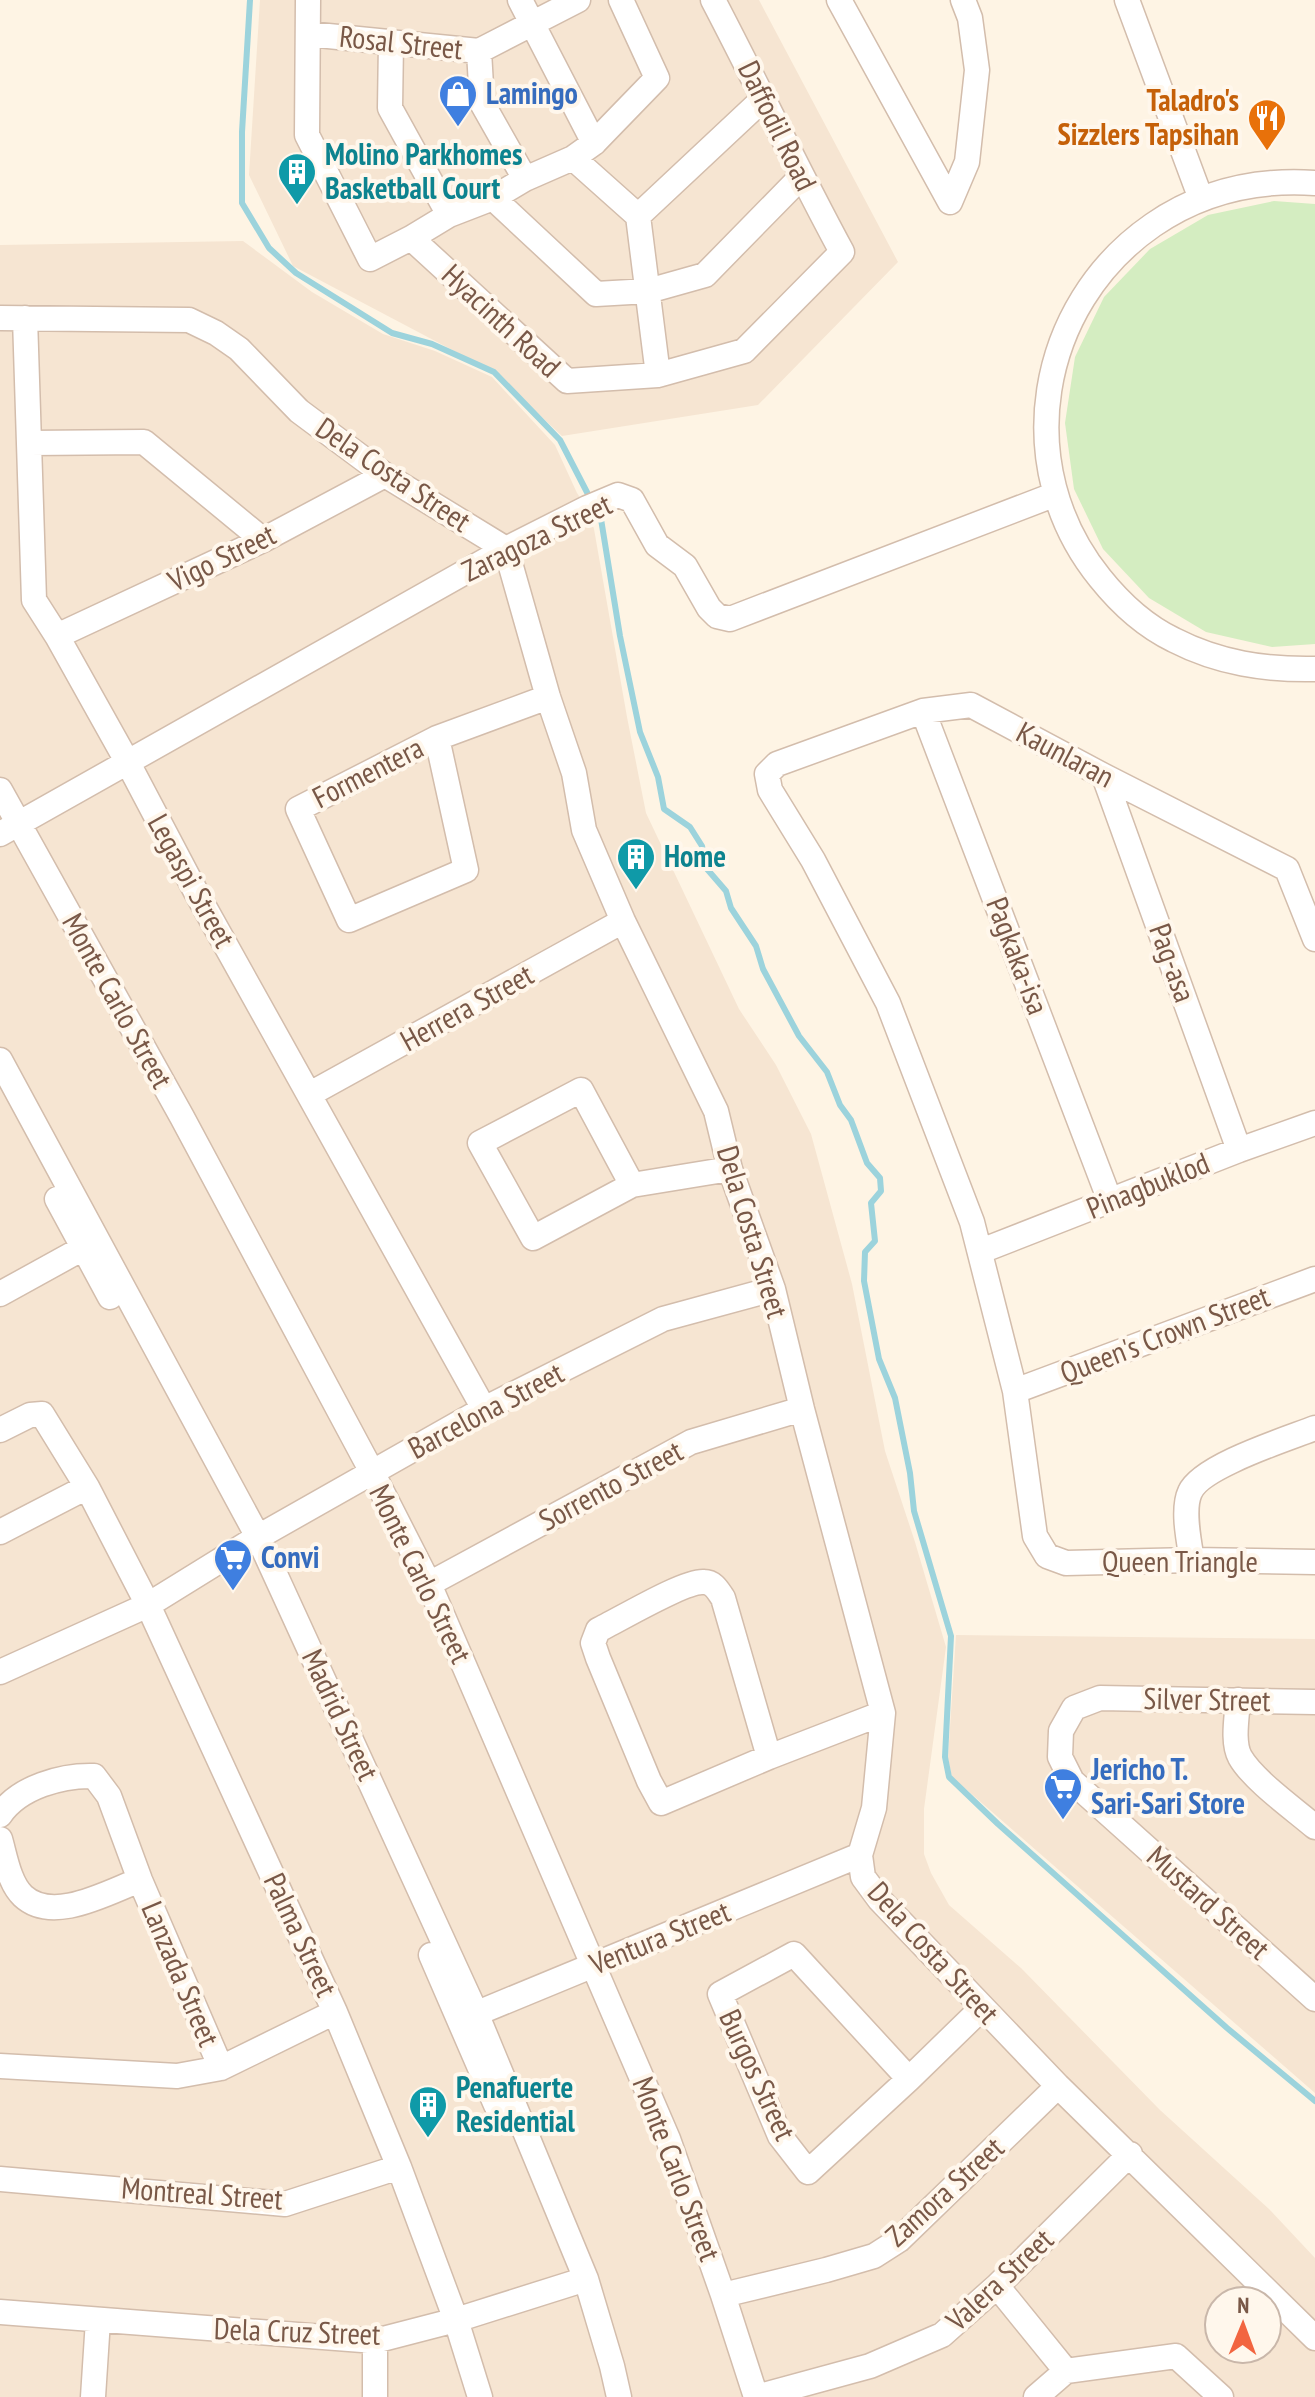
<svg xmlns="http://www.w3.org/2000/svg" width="1315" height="2397" viewBox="0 0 1315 2397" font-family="'PT Sans Narrow',sans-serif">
	<rect width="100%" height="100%" fill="#fef4e4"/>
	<path fill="#f6e5d2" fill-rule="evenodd" d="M 260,0 L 759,0 L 898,262 L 758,405 L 562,436 L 494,372 L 293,266 L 249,175 Z
		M 243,241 L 312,292 L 383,334 L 435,351 L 492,377 L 555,445 L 577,493 L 587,508 L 594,529 L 627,717 L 646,813 L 739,1009 L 776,1065 L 811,1134 L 852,1284 L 885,1451 L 915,1542 L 946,1647 L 924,1809 L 924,1854 L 931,1873 L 949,1905 L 1021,1968 L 1160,2110 L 1269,2209 L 1315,2258 L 1315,2397 L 0,2397 L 0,245 ZM 1219,2301 L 1267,2301 L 1267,2349 L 1219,2349 Z
		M 956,1635 L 1315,1639 L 1315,2093 L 952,1777 L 948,1758 Z"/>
	<path fill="#d4edc1" d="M 1274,201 L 1315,204 L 1315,644 L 1272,647 L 1206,632 L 1149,598 L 1103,549 L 1074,489 L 1065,423 L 1075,357 L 1104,297 L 1150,249 L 1208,215 Z"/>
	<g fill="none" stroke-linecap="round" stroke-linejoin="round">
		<path stroke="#9cd3dc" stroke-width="6" d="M 250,0 L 242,132 L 242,203 L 269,248 L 296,273 L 392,333 L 432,344 L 494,372 L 560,440 L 591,500
			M 596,510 L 601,519 L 620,636 L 640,732 L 658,777 L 664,809 L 690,827 L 702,846 L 707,869 L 726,891 L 731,908 L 756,946 L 763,969 L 799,1036 L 827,1072 L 840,1105 L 851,1120 L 867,1163 L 880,1178 L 881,1191 L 871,1203 L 875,1241 L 865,1252 L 864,1281 L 879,1359 L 895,1398 L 910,1473 L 914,1511 L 951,1636 L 945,1757 L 949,1777 L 998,1824 L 1227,2028 L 1315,2101"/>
		<defs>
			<path id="minor" d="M 308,0 L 307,135 L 370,259 L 411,238 L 449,215 L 493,198 L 525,179 L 573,158 L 594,143 L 657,78 L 621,0
				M 520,0 L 594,143
				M 839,0 L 950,202
				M 1127,0 L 1201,199
				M 308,34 L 479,51 L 578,0
				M 391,42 L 390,108 L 449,215
				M 479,51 L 482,103 L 525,179
				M 573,158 L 638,216 L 658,375
				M 1315,183 C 1257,179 1201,192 1153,225 C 1037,305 1010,467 1100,578 C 1120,603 1145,626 1174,640 C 1219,663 1265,670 1315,669
				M 493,198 L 596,294 L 648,291 L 705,275 L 801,177
				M 950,202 L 967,162 L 977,70 L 970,18 L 963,0
				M 638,216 L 764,98
				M 411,238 L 567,381 L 658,375 L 744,351 L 842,252 C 797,169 757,84 713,0
				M 0,318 L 189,320 L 216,333 L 239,349 L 299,411 L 385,475 L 506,549 L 548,697 L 574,773 L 584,830 L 623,921 L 716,1111 L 730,1169 L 773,1289 L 802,1409 L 883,1713 L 874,1808 L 860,1855 L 863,1877 L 880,1900 L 1058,2086 L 1315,2338
				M 25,318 L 34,600 L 57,636 L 128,763 L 196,892 L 484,1409
				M 30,443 L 144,442 L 263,540
				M 57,636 L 263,540 L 385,475
				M 923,711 L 1110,1201
				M 437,738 L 466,870 L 349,920 L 298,809 L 437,738 L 548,697
				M 1104,776 L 1239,1150
				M 0,790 L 182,1117 L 372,1472 L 429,1584 L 668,2139 L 723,2295 L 756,2397
				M 0,834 L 506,549 L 587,508 L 618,495 L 632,500 L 657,545 L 685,566 L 709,608 L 717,616 L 730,619 L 1056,494
				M 1315,939 L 1287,869 L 1104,776 L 971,705 L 923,711 L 777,764 L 767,774 L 770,790 L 813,860 L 888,1003 L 972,1222 L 1015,1391 L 1035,1536 L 1047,1556 L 1066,1563 L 1192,1560 L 1315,1562
				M 0,1060 L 258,1537 L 476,2013 L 586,2279 L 612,2366 L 619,2397
				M 310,1094 L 623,921
				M 632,1185 L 581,1090 L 480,1143 L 533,1238 L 632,1185 L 730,1169
				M 57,1199 L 110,1297
				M 981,1251 L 1239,1150 L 1315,1123
				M 0,1294 L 96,1241
				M 1015,1391 L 1315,1279
				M 0,1430 L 30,1415 L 42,1414 L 87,1487 L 148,1605 L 335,2012 L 399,2167 L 456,2320 L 480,2397
				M 0,1532 L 87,1487
				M 1192,1560 C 1189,1542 1182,1509 1190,1492 C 1201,1466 1287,1439 1315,1428
				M 429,1584 L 691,1442 L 802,1409
				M 0,1672 L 148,1605 L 258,1537 L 484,1409 L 663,1319 L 773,1289
				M 1238,1700 C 1237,1717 1232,1742 1240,1757 C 1253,1780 1294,1809 1315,1827
				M 1315,1702 L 1100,1698 L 1074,1708 L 1061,1731 L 1060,1757 L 1072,1781 L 1315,1999
				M 769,1757 L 723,1598 C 718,1591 714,1582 704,1582 C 685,1580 619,1620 598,1630 L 593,1643 L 598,1658 L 649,1781 L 661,1803 L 769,1757 L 883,1713
				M 0,1815 C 19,1787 62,1775 94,1776 L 109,1796 L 140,1880 L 221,2068
				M 0,1839 C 5,1856 9,1883 23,1896 C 53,1924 108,1892 140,1880
				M 431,1955 L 496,2105
				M 463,2019 L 860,1855
				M 0,2066 L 177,2076 L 221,2068 L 335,2012
				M 909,2079 L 794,1954 L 720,1994 L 780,2136 L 808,2172 L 909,2079 L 982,2008
				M 0,2179 L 285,2204 L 399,2167
				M 997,2286 L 1066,2371
				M 723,2295 L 826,2270 L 874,2256 L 899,2240 L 1058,2086
				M 0,2312 L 375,2341 L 456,2320 L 586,2279
				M 375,2341 L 375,2397
				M 1066,2371 L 1176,2356 L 1221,2397
				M 93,2397 L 98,2320
				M 756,2397 L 870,2366 L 942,2335 L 997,2286 L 1130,2154
				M 1036,2397 L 1066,2371"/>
		</defs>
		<use href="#minor" stroke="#d3bdac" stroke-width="27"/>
		<use href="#minor" stroke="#fff" stroke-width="24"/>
	</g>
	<defs>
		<symbol id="shop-pin" viewBox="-11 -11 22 30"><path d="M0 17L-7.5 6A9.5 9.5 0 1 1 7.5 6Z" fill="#3f7fe0" stroke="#fff7ec"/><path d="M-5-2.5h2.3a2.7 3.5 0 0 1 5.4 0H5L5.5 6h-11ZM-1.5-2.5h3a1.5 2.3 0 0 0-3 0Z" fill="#fff"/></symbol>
		<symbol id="restaurant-pin" viewBox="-11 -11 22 30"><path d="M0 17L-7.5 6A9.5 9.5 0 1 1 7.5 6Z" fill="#e8710a" stroke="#fff7ec"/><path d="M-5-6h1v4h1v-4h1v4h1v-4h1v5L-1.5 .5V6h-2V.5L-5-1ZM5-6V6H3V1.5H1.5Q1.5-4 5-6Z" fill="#fff"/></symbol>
		<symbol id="building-pin" viewBox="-11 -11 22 30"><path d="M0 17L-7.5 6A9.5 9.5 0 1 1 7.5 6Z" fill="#0f9aa8" stroke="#fff7ec"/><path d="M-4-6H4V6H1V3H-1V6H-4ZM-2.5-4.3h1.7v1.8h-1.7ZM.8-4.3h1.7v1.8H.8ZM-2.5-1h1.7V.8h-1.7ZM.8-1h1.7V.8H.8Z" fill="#fff"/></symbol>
		<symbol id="supermarket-pin" viewBox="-11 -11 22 30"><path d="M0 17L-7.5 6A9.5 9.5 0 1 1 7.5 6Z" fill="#3f7fe0" stroke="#fff7ec"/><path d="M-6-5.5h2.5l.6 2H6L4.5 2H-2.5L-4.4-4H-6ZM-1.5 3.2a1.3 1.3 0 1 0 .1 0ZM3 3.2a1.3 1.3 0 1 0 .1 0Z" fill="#fff"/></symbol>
	</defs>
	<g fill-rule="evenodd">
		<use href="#shop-pin" x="436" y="72" width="44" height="60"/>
		<use href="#restaurant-pin" x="1245" y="96" width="44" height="60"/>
		<use href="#building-pin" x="275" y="150" width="44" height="60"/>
		<use href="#building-pin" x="614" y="835" width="44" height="60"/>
		<use href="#supermarket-pin" x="211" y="1536" width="44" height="60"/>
		<use href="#supermarket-pin" x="1041" y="1765" width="44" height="60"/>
		<use href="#building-pin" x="406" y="2083" width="44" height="60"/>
	</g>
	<g text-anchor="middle" stroke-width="8" stroke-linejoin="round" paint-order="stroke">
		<g font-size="30" fill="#795847" stroke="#fff7ec">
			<text transform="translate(401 43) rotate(6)" y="10">Rosal Street</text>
			<text transform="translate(777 126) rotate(64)" y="10">Daffodil Road</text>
			<text transform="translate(501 321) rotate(43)" y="10">Hyacinth Road</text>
			<text transform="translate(393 475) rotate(34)" y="10">Dela Costa Street</text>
			<text transform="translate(537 538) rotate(-26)" y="10">Zaragoza Street</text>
			<text transform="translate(222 558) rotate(-26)" y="10">Vigo Street</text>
			<text transform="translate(1065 755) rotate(28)" y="10">Kaunlaran</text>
			<text transform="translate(368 773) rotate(-27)" y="10">Formentera</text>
			<text transform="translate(191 881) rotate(61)" y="10">Legaspi Street</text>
			<text transform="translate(1017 956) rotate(69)" y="10">Pagkaka-isa</text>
			<text transform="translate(1172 963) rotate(70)" y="10">Pag-asa</text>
			<text transform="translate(117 1001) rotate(61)" y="10">Monte Carlo Street</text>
			<text transform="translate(467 1008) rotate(-29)" y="10">Herrera Street</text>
			<text transform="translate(1148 1186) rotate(-22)" y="10">Pinagbuklod</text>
			<text transform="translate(752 1232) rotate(73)" y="10">Dela Costa Street</text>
			<text transform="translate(1165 1335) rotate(-21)" y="10">Queen's Crown Street</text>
			<text transform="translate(486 1411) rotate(-28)" y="10">Barcelona Street</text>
			<text transform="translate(611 1486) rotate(-28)" y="10">Sorrento Street</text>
			<text x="1180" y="1572">Queen Triangle</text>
			<text transform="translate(420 1574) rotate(64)" y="10">Monte Carlo Street</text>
			<text transform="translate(1207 1700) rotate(1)" y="10">Silver Street</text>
			<text transform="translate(340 1715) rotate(65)" y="10">Madrid Street</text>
			<text transform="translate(1208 1903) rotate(42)" y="10">Mustard Street</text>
			<text transform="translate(300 1935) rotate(65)" y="10">Palma Street</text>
			<text transform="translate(660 1938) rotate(-22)" y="10">Ventura Street</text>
			<text transform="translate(933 1953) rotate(48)" y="10">Dela Costa Street</text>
			<text transform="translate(180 1974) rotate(67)" y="10">Lanzada Street</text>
			<text transform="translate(757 2075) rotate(65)" y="10">Burgos Street</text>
			<text transform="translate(676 2169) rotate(69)" y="10">Monte Carlo Street</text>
			<text transform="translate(945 2192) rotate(-42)" y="10">Zamora Street</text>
			<text transform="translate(202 2194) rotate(4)" y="10">Montreal Street</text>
			<text transform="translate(1000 2280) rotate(-43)" y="10">Valera Street</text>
			<text transform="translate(297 2332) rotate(2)" y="10">Dela Cruz Street</text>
		</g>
		<g font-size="30" font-weight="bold" fill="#366cbe" stroke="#fff7ec" text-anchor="start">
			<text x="486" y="104">Lamingo</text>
			<text x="261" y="1568">Convi</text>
			<text x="1091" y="1780">Jericho T.<tspan x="1091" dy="34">Sari-Sari Store</tspan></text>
		</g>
		<g font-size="30" font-weight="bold" fill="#c56008" stroke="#fff7ec" text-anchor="end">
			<text x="1239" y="111">Taladro's<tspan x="1239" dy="34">Sizzlers Tapsihan</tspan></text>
		</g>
		<g font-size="30" font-weight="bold" fill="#0d838f" stroke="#fff7ec" text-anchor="start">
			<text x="325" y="165">Molino Parkhomes<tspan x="325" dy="34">Basketball Court</tspan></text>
			<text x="664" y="867">Home</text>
			<text x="456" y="2098">Penafuerte<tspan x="456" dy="34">Residential</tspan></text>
		</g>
	</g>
	<g transform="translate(1243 2325) rotate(1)"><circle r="38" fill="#fff7ec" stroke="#c9b7aa" stroke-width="2"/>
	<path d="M0-6L14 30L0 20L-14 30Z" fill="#f26540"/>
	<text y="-12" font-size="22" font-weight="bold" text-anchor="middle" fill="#795847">N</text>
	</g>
</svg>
